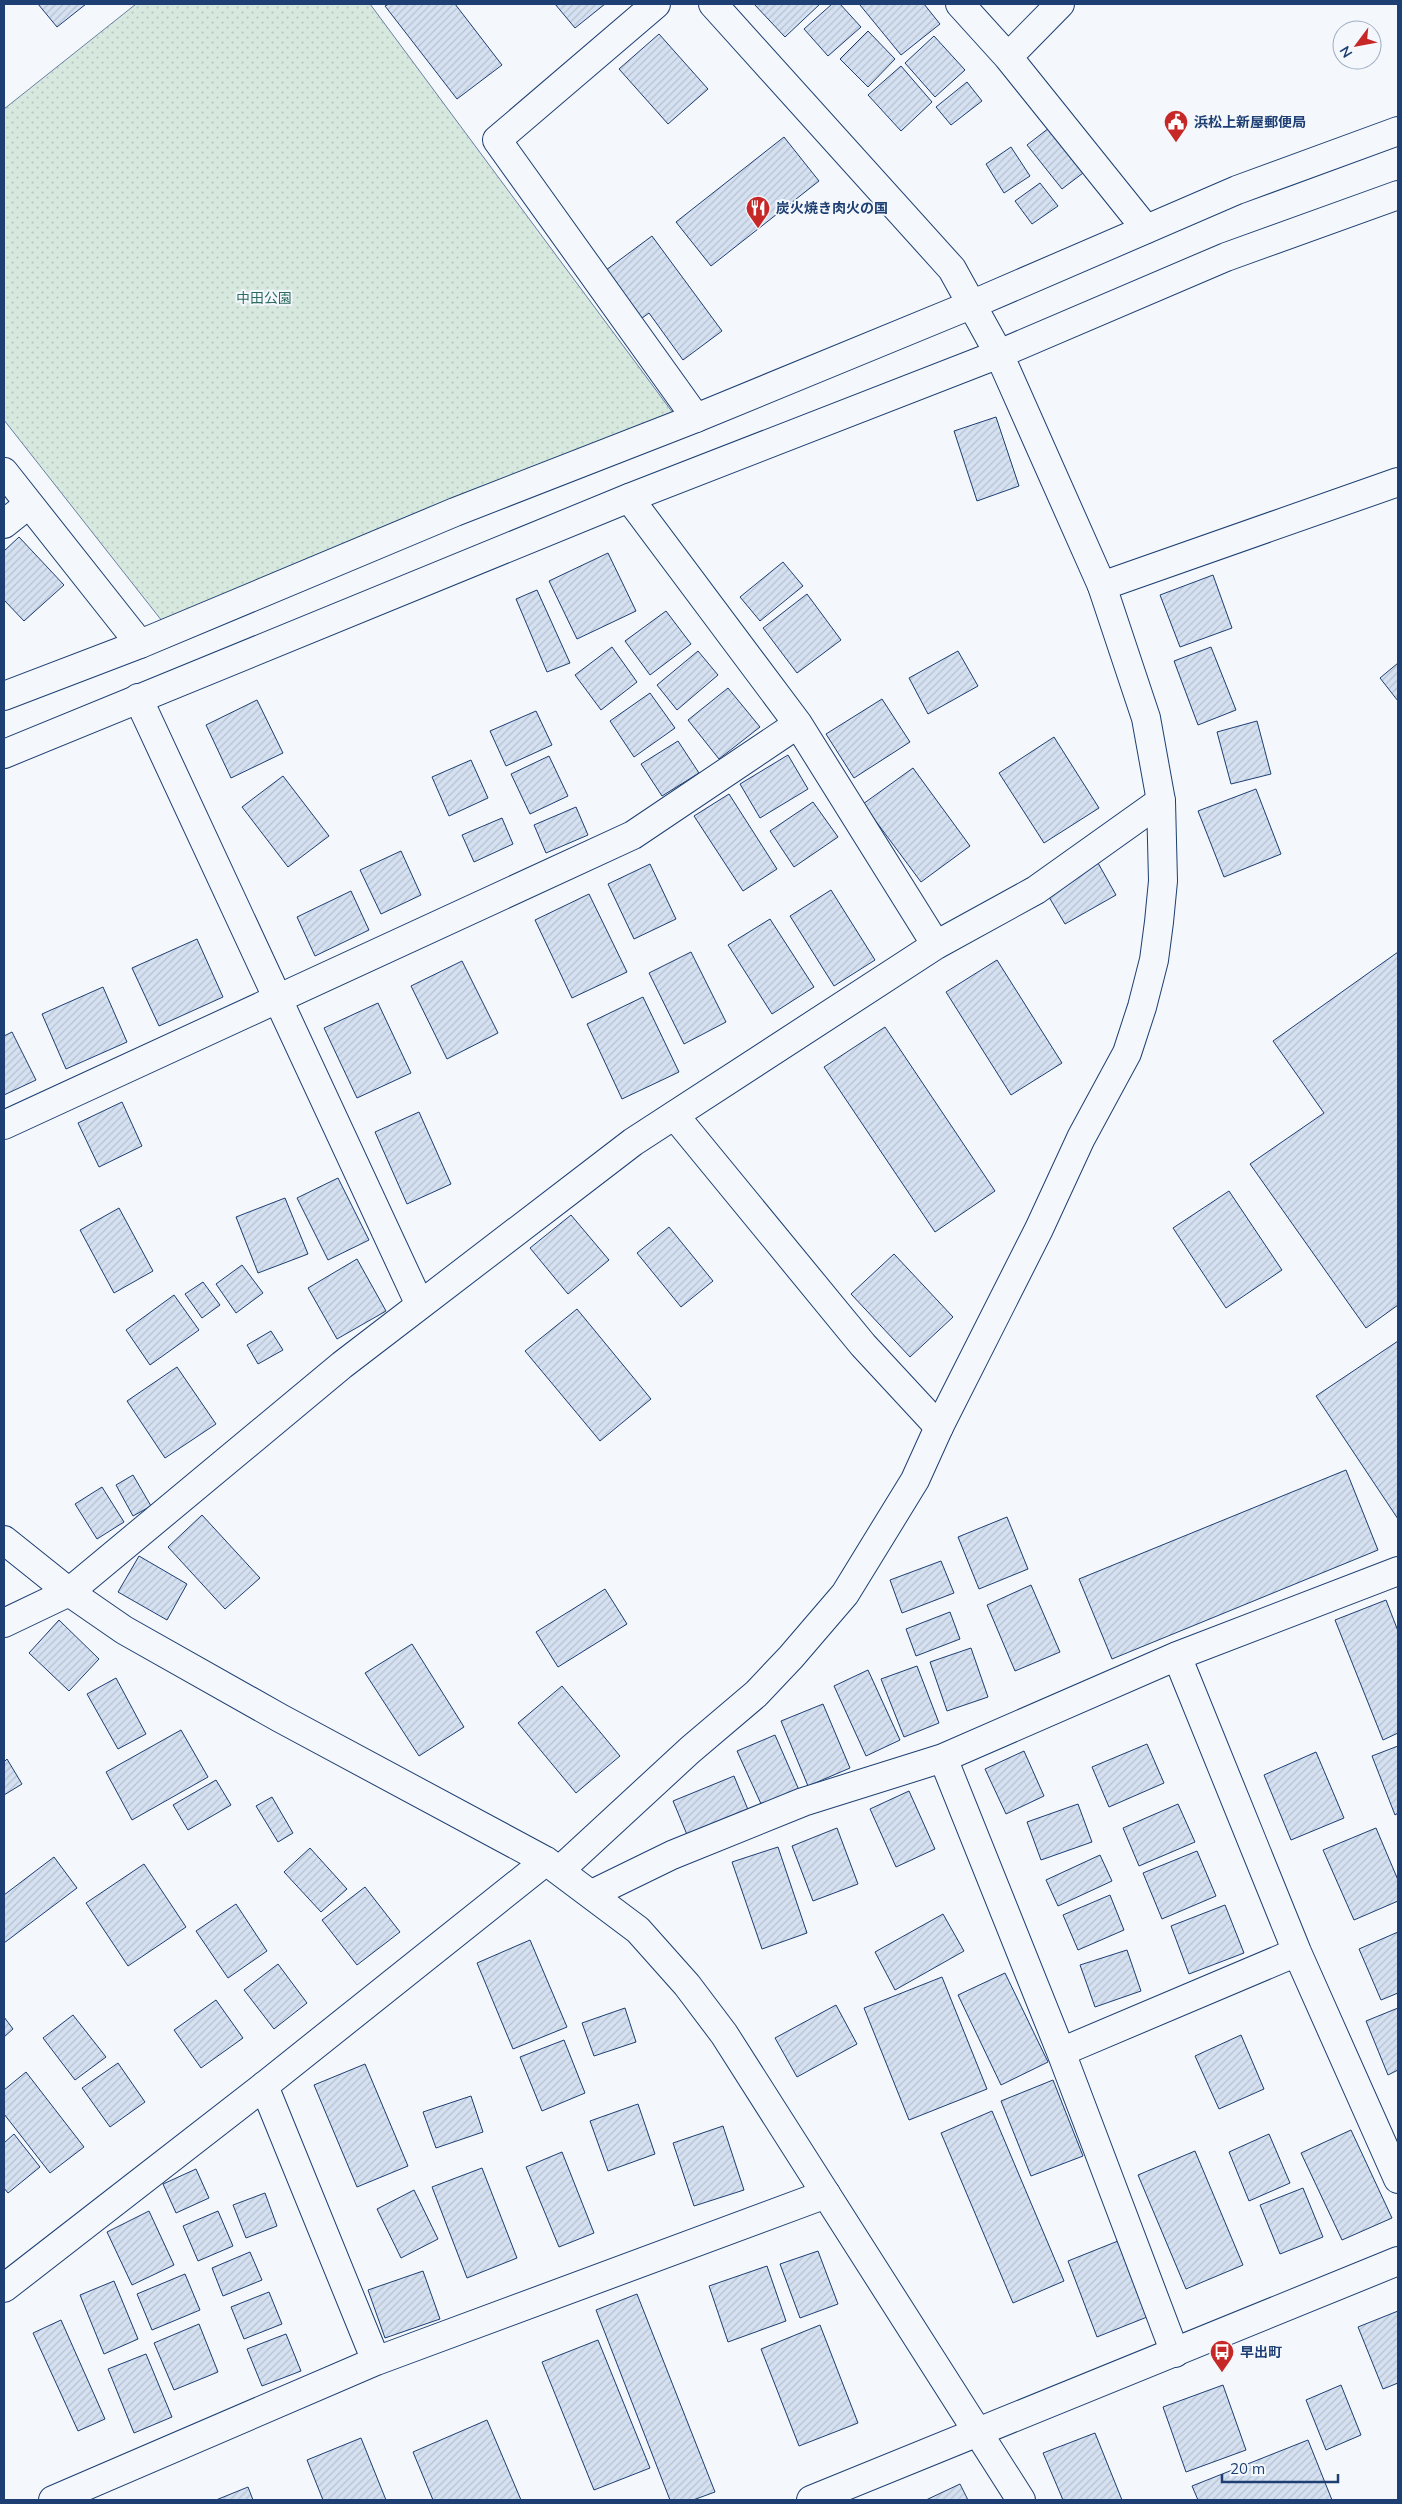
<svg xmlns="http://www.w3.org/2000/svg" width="1402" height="2504" viewBox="0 0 1402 2504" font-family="Mulish,'Noto Sans JP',sans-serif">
	<defs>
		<pattern id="park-dots" width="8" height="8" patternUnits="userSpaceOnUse" patternTransform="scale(1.25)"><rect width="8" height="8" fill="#d7e8df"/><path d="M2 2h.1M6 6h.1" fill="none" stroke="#b8c8c3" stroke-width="1.8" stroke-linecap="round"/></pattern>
		<pattern id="building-hatch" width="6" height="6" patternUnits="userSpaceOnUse" patternTransform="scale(1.25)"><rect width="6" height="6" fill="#d5e0f0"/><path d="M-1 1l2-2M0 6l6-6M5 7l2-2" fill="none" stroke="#b6c1d1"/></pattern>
	</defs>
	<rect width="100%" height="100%" fill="#f4f7fb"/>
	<path fill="url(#park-dots)" stroke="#687fa3" d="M 136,4 L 370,4 L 673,413 L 162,621 L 4,420 L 4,109 Z"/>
	<path fill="url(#building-hatch)" stroke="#1d3f73" d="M 38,4 L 86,4 L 57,27 Z
		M 389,4 L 455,4 L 502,65 L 457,99 L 385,6 Z
		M 555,4 L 605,4 L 575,28 Z
		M 754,4 L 820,4 L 785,37 Z
		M 832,4 L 840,4 L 861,27 L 828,56 L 804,29 Z
		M 862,4 L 924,4 L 940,24 L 901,55 L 860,5 Z
		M 868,31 L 895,59 L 868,87 L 840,59 Z
		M 659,34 L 708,89 L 668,124 L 619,69 Z
		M 934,36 L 965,70 L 935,97 L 905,63 Z
		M 901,66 L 932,102 L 901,131 L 868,95 Z
		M 967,82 L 982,101 L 951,125 L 936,107 Z
		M 1049,128 L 1083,173 L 1062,189 L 1027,145 Z
		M 784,137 L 819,181 L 711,266 L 676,222 Z
		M 1011,147 L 1030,176 L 1004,193 L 986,164 Z
		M 1040,183 L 1058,206 L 1032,224 L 1015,201 Z
		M 652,236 L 722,331 L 683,360 L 649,313 L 638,321 L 602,273 Z
		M 996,417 L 1019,486 L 977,501 L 954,431 Z
		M 19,537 L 64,585 L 24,621 L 4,600 L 4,551 Z
		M 608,553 L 636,611 L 577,639 L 549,581 Z
		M 783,562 L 803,586 L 760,621 L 740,597 Z
		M 1213,575 L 1232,628 L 1180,647 L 1160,595 Z
		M 537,590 L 570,663 L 547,672 L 516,599 Z
		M 807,594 L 841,640 L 797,673 L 763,628 Z
		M 666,611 L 691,644 L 650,675 L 625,641 Z
		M 612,647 L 637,682 L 601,710 L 575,675 Z
		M 1211,647 L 1236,710 L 1198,725 L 1174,661 Z
		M 698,651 L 718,675 L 677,710 L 657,685 Z
		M 958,651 L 978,686 L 928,714 L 909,678 Z
		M 1398,663 L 1398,701 L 1380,678 Z
		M 728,688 L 760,727 L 719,759 L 688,720 Z
		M 650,693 L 675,728 L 634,757 L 610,721 Z
		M 882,699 L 910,742 L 854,778 L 826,734 Z
		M 257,700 L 283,753 L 231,778 L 206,725 Z
		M 536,711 L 552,745 L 506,766 L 490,731 Z
		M 1257,721 L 1271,774 L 1231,784 L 1217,732 Z
		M 1054,737 L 1099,808 L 1044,843 L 999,773 Z
		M 678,741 L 699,773 L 662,796 L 641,764 Z
		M 788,755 L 808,789 L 760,818 L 740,784 Z
		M 549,756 L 568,796 L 530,814 L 511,774 Z
		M 471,760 L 488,798 L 449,816 L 432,777 Z
		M 913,768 L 970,846 L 921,882 L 863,804 Z
		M 283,776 L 329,836 L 288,867 L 242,807 Z
		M 1256,789 L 1281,854 L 1224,877 L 1198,811 Z
		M 729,794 L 777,869 L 743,891 L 694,816 Z
		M 813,802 L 838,837 L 794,867 L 770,831 Z
		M 576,807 L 588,835 L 546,853 L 534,825 Z
		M 502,818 L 513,844 L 474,862 L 462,835 Z
		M 401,851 L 421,895 L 381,914 L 360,870 Z
		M 1098,863 L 1116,895 L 1065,924 L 1046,892 Z
		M 650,864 L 676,919 L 634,939 L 608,884 Z
		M 831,890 L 875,960 L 834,986 L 790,916 Z
		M 351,891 L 369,930 L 315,956 L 297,917 Z
		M 589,894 L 627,972 L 572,998 L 535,920 Z
		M 770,919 L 814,987 L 772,1014 L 728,945 Z
		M 197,939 L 223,997 L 159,1026 L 132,968 Z
		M 691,952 L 726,1022 L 684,1044 L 649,973 Z
		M 1398,952 L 1398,1305 L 1366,1328 L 1250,1164 L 1324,1113 L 1273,1041 Z
		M 997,960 L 1062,1063 L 1011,1095 L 946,992 Z
		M 462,961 L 498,1033 L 447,1059 L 411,986 Z
		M 103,987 L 127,1042 L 66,1069 L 42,1014 Z
		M 643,997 L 679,1072 L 622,1099 L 587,1024 Z
		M 378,1003 L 411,1073 L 357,1098 L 324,1028 Z
		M 885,1027 L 995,1191 L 935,1232 L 824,1067 Z
		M 12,1032 L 36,1080 L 4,1095 L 4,1036 Z
		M 122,1102 L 142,1146 L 99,1167 L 78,1123 Z
		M 419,1112 L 451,1184 L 407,1204 L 375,1132 Z
		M 338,1178 L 369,1240 L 328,1260 L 297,1198 Z
		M 1229,1191 L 1282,1270 L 1226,1308 L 1173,1228 Z
		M 285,1198 L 308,1254 L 258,1273 L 236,1217 Z
		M 119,1208 L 153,1271 L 114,1293 L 80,1230 Z
		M 571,1215 L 609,1260 L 568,1294 L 530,1248 Z
		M 669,1227 L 713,1281 L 681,1307 L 637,1253 Z
		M 894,1254 L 953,1317 L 910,1357 L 851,1294 Z
		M 357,1259 L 386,1311 L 337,1339 L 308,1288 Z
		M 242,1265 L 263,1293 L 236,1313 L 216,1284 Z
		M 203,1282 L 220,1305 L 202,1318 L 185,1294 Z
		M 174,1295 L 199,1330 L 150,1365 L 126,1330 Z
		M 577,1309 L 651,1399 L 600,1441 L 525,1351 Z
		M 271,1331 L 283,1350 L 258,1364 L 247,1345 Z
		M 1398,1341 L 1398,1519 L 1316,1396 Z
		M 177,1367 L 216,1424 L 165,1458 L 127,1401 Z
		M 1346,1470 L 1378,1550 L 1112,1659 L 1079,1579 Z
		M 133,1475 L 151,1506 L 133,1516 L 116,1485 Z
		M 102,1487 L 124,1522 L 97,1539 L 75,1504 Z
		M 202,1515 L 260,1578 L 225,1609 L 168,1547 Z
		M 1007,1517 L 1028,1569 L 979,1589 L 958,1537 Z
		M 139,1556 L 187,1584 L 167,1620 L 118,1592 Z
		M 941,1561 L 954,1593 L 902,1613 L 890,1580 Z
		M 1031,1585 L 1060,1652 L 1015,1671 L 987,1605 Z
		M 605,1589 L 627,1624 L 558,1667 L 536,1632 Z
		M 1386,1600 L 1398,1631 L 1398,1733 L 1383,1740 L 1335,1620 Z
		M 950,1612 L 960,1639 L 916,1656 L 906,1629 Z
		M 59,1620 L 99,1659 L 69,1691 L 29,1653 Z
		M 412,1644 L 464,1727 L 419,1756 L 365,1673 Z
		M 971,1648 L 988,1697 L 947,1711 L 930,1662 Z
		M 917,1666 L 939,1723 L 904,1737 L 881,1679 Z
		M 868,1670 L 900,1740 L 866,1756 L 834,1686 Z
		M 116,1678 L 146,1734 L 118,1749 L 87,1694 Z
		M 562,1686 L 620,1756 L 576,1793 L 518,1723 Z
		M 823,1704 L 850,1768 L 808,1786 L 781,1721 Z
		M 181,1730 L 208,1777 L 132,1820 L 106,1772 Z
		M 775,1735 L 799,1790 L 762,1806 L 737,1751 Z
		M 1147,1744 L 1164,1783 L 1109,1807 L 1092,1767 Z
		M 1398,1746 L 1398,1813 L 1395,1815 L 1372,1756 Z
		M 1024,1751 L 1044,1796 L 1006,1814 L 985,1769 Z
		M 1316,1752 L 1344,1818 L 1291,1840 L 1264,1775 Z
		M 7,1759 L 22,1784 L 4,1795 L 4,1762 Z
		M 734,1776 L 749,1812 L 688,1837 L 673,1801 Z
		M 216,1780 L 231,1805 L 188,1830 L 173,1805 Z
		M 909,1791 L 935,1849 L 896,1867 L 870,1809 Z
		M 272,1797 L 293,1833 L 278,1842 L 256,1806 Z
		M 1078,1804 L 1092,1842 L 1041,1860 L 1027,1822 Z
		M 1178,1804 L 1195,1842 L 1139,1866 L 1123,1828 Z
		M 837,1828 L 858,1884 L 813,1901 L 792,1846 Z
		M 1376,1828 L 1398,1880 L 1398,1901 L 1354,1920 L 1323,1850 Z
		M 778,1847 L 807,1933 L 762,1949 L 732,1862 Z
		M 310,1848 L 347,1889 L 321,1912 L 284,1872 Z
		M 1197,1851 L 1216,1896 L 1162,1919 L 1143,1873 Z
		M 1100,1855 L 1112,1881 L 1058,1906 L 1046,1880 Z
		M 54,1857 L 77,1888 L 4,1943 L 4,1895 Z
		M 144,1864 L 186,1927 L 128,1966 L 86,1903 Z
		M 365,1887 L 400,1932 L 357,1965 L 322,1920 Z
		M 1110,1895 L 1124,1930 L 1078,1950 L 1063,1915 Z
		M 236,1904 L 267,1951 L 228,1978 L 196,1931 Z
		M 1225,1905 L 1244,1953 L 1189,1974 L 1171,1926 Z
		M 943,1914 L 964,1951 L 895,1990 L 875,1952 Z
		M 1398,1932 L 1398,1993 L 1381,2000 L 1359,1949 Z
		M 530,1940 L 567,2027 L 513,2049 L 477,1963 Z
		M 1127,1950 L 1141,1991 L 1095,2007 L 1080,1965 Z
		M 278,1964 L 307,2003 L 274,2029 L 244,1990 Z
		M 1005,1973 L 1048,2062 L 1001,2085 L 958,1995 Z
		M 942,1977 L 987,2089 L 909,2120 L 864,2008 Z
		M 216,2000 L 243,2038 L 201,2068 L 174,2030 Z
		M 836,2005 L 857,2044 L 797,2077 L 775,2038 Z
		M 625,2008 L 636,2042 L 594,2056 L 582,2023 Z
		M 1398,2008 L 1398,2070 L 1388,2075 L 1366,2021 Z
		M 73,2015 L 106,2057 L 75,2080 L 43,2038 Z
		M 4,2017 L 13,2029 L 4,2037 Z
		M 1241,2035 L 1264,2089 L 1219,2109 L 1195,2056 Z
		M 564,2040 L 585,2093 L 542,2111 L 520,2057 Z
		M 118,2063 L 145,2102 L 110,2127 L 82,2088 Z
		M 365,2064 L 408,2166 L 357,2187 L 314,2085 Z
		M 26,2072 L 84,2147 L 50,2173 L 4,2114 L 4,2090 Z
		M 1053,2080 L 1083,2156 L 1031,2176 L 1001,2101 Z
		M 471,2096 L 483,2132 L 436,2148 L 423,2112 Z
		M 638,2104 L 655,2154 L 608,2171 L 590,2121 Z
		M 992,2111 L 1064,2281 L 1013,2303 L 941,2133 Z
		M 723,2126 L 744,2190 L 694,2206 L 673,2143 Z
		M 1351,2130 L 1392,2218 L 1342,2240 L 1301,2153 Z
		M 14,2134 L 40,2167 L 8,2193 L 4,2188 L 4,2143 Z
		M 1269,2134 L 1290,2183 L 1249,2201 L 1229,2152 Z
		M 1195,2151 L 1243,2265 L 1186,2289 L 1138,2175 Z
		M 562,2152 L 594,2233 L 559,2247 L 526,2167 Z
		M 482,2168 L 517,2258 L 467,2278 L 432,2187 Z
		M 196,2169 L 209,2198 L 176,2213 L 163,2184 Z
		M 1303,2188 L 1323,2237 L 1280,2254 L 1260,2205 Z
		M 414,2190 L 438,2239 L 401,2258 L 377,2209 Z
		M 265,2193 L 277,2226 L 246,2238 L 233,2205 Z
		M 149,2211 L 174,2265 L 132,2285 L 107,2232 Z
		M 218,2211 L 233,2246 L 198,2261 L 183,2226 Z
		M 1118,2241 L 1147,2317 L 1097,2337 L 1068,2261 Z
		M 818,2251 L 838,2304 L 800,2318 L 780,2264 Z
		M 250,2252 L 262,2280 L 223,2296 L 212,2268 Z
		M 767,2266 L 786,2321 L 728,2342 L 709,2286 Z
		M 423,2271 L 440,2319 L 385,2338 L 368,2290 Z
		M 185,2274 L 200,2310 L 152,2330 L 137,2294 Z
		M 114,2281 L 138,2339 L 104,2354 L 80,2295 Z
		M 269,2292 L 282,2324 L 244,2339 L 231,2307 Z
		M 637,2294 L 715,2492 L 693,2500 L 670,2500 L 596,2310 Z
		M 1398,2311 L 1398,2383 L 1383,2389 L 1358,2327 Z
		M 61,2320 L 105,2419 L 78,2431 L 33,2333 Z
		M 199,2324 L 218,2372 L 174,2390 L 154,2343 Z
		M 820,2325 L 858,2423 L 799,2446 L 761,2349 Z
		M 286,2334 L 301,2371 L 262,2386 L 247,2349 Z
		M 598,2340 L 650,2468 L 594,2490 L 542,2362 Z
		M 146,2354 L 172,2417 L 134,2433 L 108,2369 Z
		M 1223,2385 L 1246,2450 L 1186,2472 L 1163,2407 Z
		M 1341,2385 L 1361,2435 L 1326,2450 L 1306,2400 Z
		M 487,2420 L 521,2500 L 433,2500 L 413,2452 Z
		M 1095,2433 L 1122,2500 L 1063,2500 L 1043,2453 Z
		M 361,2438 L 386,2500 L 323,2500 L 307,2460 Z
		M 1308,2440 L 1332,2500 L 1198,2500 L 1192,2486 Z
		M 960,2484 L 968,2500 L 926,2500 Z
		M 248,2487 L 253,2500 L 216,2500 Z"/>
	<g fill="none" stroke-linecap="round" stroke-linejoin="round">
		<defs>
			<path id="street" d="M 656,4 L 497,140 L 696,418
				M 960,4 L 1008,57 L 1146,229
				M 1008,57 L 1060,4
				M 4,472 L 140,644
				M 629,498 L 798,724 L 936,945
				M 4,524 L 29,504
				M 1102,586 L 1398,482
				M 138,698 L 420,1305
				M 675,1116 L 863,1345 L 939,1427
				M 4,1125 L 633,835 L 798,724
				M 4,1623 L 69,1592 L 342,1365 L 633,1142 L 936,945 L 1036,890 L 1161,801
				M 1177,1656 L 1297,1952 L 1398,2179
				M 943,1758 L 1061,2052 L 1297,1952
				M 592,1894 L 672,1855 L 803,1802 L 943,1758 L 1177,1656 L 1398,1571
				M 1061,2052 L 1175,2353
				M 264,2086 L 376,2361
				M 53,2500 L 376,2361 L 826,2194"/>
			<path id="secondary" d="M 4,696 L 140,644 L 455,512 L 696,418 L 973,304 L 1237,190 L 1398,131
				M 4,754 L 629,498 L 999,354 L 1226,257 L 1398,195
				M 4,1540 L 69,1592 L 124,1630 L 280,1718 L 546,1861 L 638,1930 L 687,1985 L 724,2034 L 1021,2500
				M 560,1870 L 690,1750 L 756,1694 L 791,1657 L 845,1594 L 915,1480 L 939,1427 L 1039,1229 L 1081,1138 L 1127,1053 L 1142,1007 L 1154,960 L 1159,922 L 1163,881 L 1161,801 L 1146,718 L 1102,586 L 999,354 L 952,269 L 713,4
				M 4,2288 L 264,2086 L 546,1861
				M 811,2500 L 1398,2261"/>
		</defs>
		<use href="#street" stroke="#1d3f73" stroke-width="30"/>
		<use href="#secondary" stroke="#1d3f73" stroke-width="30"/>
		<use href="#street" stroke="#f4f7fb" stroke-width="28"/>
		<use href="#secondary" stroke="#f4f7fb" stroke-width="28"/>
	</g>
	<defs>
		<symbol id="civic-pin" viewBox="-11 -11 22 30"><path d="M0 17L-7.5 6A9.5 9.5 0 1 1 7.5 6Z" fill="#c62828" stroke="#f4f7fb"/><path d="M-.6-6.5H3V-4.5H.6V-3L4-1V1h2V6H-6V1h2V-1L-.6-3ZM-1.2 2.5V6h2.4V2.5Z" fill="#fff"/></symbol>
		<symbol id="restaurant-pin" viewBox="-11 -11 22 30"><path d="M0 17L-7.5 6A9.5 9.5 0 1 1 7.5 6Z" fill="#c62828" stroke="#f4f7fb"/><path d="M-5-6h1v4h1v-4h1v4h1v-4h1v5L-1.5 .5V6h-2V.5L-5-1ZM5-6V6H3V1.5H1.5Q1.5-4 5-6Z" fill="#fff"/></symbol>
		<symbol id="bus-pin" viewBox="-11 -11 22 30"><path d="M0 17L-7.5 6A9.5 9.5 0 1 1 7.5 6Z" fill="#c62828" stroke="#f4f7fb"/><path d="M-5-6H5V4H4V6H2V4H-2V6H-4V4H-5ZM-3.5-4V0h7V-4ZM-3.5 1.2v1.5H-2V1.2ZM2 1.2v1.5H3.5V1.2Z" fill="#fff"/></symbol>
	</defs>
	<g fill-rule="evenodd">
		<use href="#civic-pin" x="1162" y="108" width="28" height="38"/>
		<use href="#restaurant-pin" x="744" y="194" width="28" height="38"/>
		<use href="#bus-pin" x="1208" y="2338" width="28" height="38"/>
	</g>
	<g text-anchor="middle" stroke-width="4" stroke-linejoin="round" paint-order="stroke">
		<g font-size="14" font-weight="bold" fill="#1d3f73" stroke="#f4f7fb" text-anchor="start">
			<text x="1194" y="127">浜松上新屋郵便局</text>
			<text x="776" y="213">炭火焼き肉火の国</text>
			<text x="1240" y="2357">早出町</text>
		</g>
		<g font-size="14" fill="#2c6c60" stroke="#f4f7fb">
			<text x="264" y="303">中田公園</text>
		</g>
	</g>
	<rect width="1402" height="2504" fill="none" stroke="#1d3f73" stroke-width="10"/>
	<g transform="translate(1357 45) rotate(238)"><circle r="24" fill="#f4f7fb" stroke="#9eadc5"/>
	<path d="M0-4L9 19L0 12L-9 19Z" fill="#c62828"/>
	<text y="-8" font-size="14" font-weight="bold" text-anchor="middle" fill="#1d3f73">N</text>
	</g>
	<path d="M1222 2474v8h116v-8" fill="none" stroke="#1d3f73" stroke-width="2.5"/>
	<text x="1230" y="2474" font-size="15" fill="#1d3f73" stroke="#f4f7fb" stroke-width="4" paint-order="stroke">20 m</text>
</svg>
